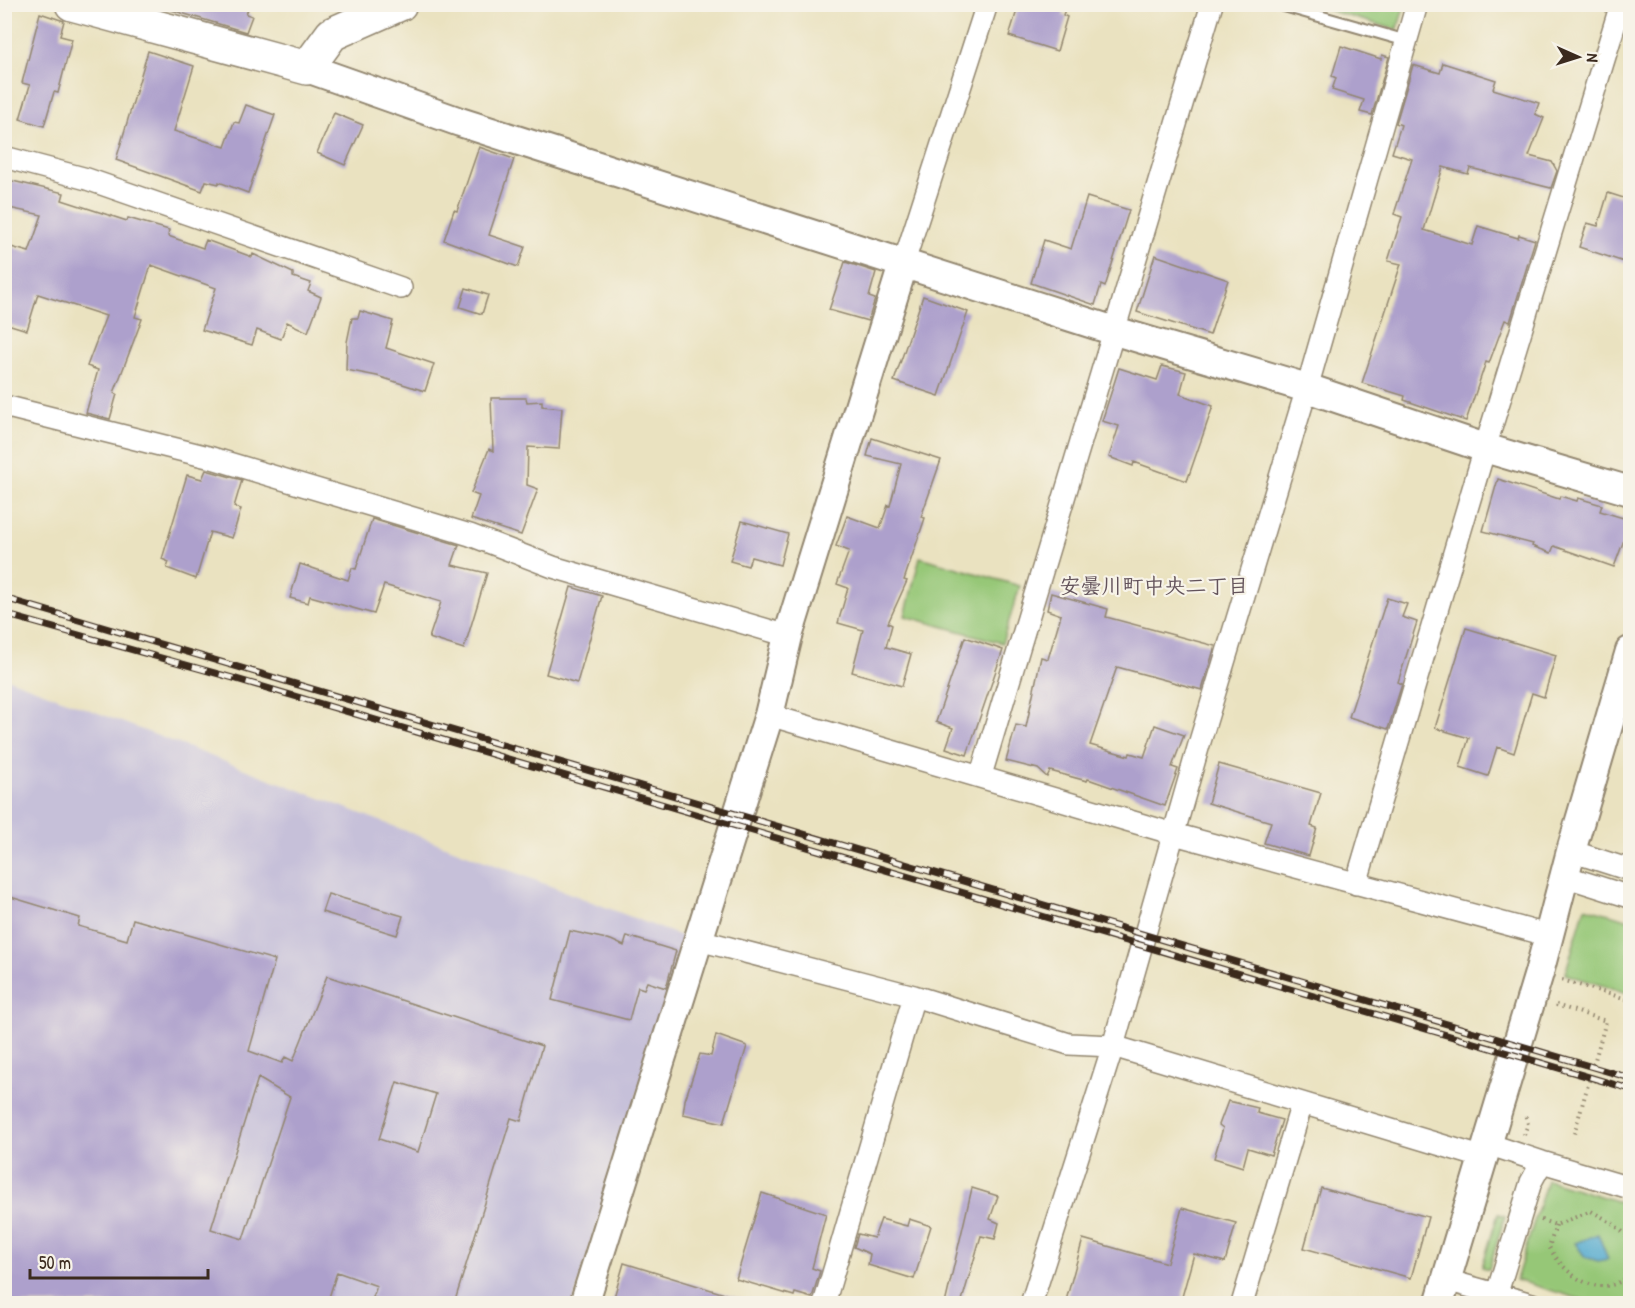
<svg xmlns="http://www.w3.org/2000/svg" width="1635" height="1308" viewBox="0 0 1635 1308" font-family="'Patrick Hand','Klee One',sans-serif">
	<rect width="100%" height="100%" fill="#f7f3e8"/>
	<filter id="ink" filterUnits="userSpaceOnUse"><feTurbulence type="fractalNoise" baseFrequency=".0167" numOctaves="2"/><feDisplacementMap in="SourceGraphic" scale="12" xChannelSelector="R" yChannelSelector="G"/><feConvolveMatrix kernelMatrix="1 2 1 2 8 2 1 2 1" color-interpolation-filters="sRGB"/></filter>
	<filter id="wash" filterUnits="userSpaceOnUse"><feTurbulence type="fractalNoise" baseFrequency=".008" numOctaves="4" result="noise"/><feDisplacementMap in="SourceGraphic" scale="24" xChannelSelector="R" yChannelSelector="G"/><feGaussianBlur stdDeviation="1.35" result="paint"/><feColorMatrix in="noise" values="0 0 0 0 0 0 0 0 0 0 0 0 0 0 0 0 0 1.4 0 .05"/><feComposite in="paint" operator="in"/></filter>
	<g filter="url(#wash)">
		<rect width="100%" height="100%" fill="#eae2c0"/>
		<path fill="#c6c0d9" d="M 4,677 L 686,938 L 573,1303 L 5,1303 Z"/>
		<path fill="#96c777" stroke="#68784a" stroke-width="1.5" d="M 1310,5 L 1405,5 L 1397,30 Z
			M 920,557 L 1020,586 L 1002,643 L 905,616 Z
			M 1585,907 L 1630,920 L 1630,994 L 1565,974 Z
			M 1547,1180 L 1630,1205 L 1630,1303 L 1593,1303 L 1516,1280 Z
			M 1498,1214 L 1505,1216 L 1489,1269 L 1482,1267 Z"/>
		<path fill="#51a9ce" stroke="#466a76" stroke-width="1.5" d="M 1598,1234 L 1608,1259 L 1598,1261 L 1585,1257 L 1575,1243 Z"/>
		<g id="blocks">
			<path fill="#ada0cc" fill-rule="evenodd" d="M 151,4 L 250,4 L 246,14 L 252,16 L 246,32 Z
				M 1019,4 L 1067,4 L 1063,15 L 1067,17 L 1057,51 L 1009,36 Z
				M 40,13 L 64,21 L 60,36 L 72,39 L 58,93 L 54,92 L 44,126 L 20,119 L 30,85 L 22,83 Z
				M 1341,46 L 1381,59 L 1382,55 L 1389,57 L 1372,115 L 1360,112 L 1364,100 L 1332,90 L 1336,78 L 1332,76 Z
				M 148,51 L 194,66 L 174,131 L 225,147 L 234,122 L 239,123 L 246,105 L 275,115 L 248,193 L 219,182 L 219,184 L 206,181 L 202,191 L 116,160 Z
				M 1443,63 L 1496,80 L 1493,89 L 1539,103 L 1535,114 L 1544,118 L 1529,156 L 1552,162 L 1557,171 L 1551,188 L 1470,168 L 1468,174 L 1443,167 L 1424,230 L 1472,245 L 1478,226 L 1518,238 L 1519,235 L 1535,240 L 1510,322 L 1505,320 L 1489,363 L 1486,362 L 1466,421 L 1404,400 L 1405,396 L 1362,383 L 1401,264 L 1388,261 L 1402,217 L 1394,214 L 1412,159 L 1392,153 L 1401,125 L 1396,123 L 1413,65 L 1440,73 Z
				M 334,113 L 363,125 L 345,165 L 317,153 Z
				M 479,147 L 514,159 L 489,235 L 525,247 L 518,267 L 444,240 L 454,210 L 457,211 Z
				M 4,179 L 64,193 L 62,200 L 127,221 L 128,218 L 169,230 L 168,236 L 203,248 L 206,240 L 252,257 L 253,254 L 293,273 L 293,277 L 311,283 L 308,291 L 321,297 L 308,332 L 287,322 L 281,339 L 257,330 L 252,345 L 202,330 L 216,288 L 151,265 L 135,317 L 142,319 L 114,393 L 117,394 L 110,419 L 86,413 L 98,370 L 87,366 L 106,316 L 38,294 L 27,330 L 4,323 L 4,245 L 29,252 L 42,215 L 4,207 Z
				M 1608,193 L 1630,200 L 1630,264 L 1579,247 L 1587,223 L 1598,226 Z
				M 1087,197 L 1129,210 L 1105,287 L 1101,285 L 1095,305 L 1031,283 L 1044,240 L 1071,249 Z
				M 1155,255 L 1228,280 L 1210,335 L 1137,312 Z
				M 845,262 L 876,272 L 869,297 L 875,299 L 868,321 L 829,310 Z
				M 466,288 L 488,295 L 482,314 L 460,307 Z
				M 923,296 L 968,312 L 939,396 L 894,381 Z
				M 360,311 L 393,321 L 386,348 L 434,364 L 425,391 L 377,376 L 346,370 L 347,342 L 352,318 L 358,318 Z
				M 1162,366 L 1186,372 L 1180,394 L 1213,406 L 1187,481 L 1134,462 L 1133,466 L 1109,457 L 1119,426 L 1102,421 L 1119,368 L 1157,380 Z
				M 491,398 L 526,398 L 527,402 L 542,401 L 542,406 L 562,408 L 559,449 L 528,447 L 527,485 L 538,489 L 521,535 L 471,519 L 479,496 L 471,493 L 489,449 L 493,451 Z
				M 872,438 L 941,460 L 921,517 L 925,518 L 904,580 L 907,581 L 888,623 L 892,625 L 886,647 L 911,654 L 902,686 L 852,672 L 863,630 L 838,623 L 848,588 L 837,584 L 849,551 L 836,546 L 847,516 L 880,528 L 888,505 L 890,506 L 901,464 L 867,456 Z
				M 206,470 L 242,480 L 234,507 L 241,509 L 232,538 L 210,532 L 196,579 L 167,568 L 169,562 L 162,559 L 187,475 L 202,479 Z
				M 1498,479 L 1559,499 L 1560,496 L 1577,501 L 1578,498 L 1602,505 L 1600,511 L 1630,520 L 1627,541 L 1624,540 L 1614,567 L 1554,546 L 1551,553 L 1532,546 L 1533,544 L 1483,531 Z
				M 372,519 L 459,545 L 452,565 L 487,573 L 464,649 L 429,638 L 441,602 L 384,585 L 374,614 L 310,596 L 308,603 L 290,598 L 300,564 L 348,580 L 352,568 L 356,569 Z
				M 742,521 L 788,534 L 780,565 L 751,557 L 748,566 L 730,561 Z
				M 571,587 L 602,596 L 577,683 L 546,674 Z
				M 1051,593 L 1108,609 L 1106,617 L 1215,646 L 1202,690 L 1117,667 L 1090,745 L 1129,756 L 1130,753 L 1144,757 L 1155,725 L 1184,735 L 1172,767 L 1178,769 L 1165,806 L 1088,779 L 1087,781 L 1050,771 L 1047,777 L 1038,769 L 1006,761 L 1016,725 L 1026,727 L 1041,657 L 1048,659 L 1061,615 L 1047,610 Z
				M 1387,598 L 1407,604 L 1402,617 L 1417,622 L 1398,682 L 1402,684 L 1388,729 L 1349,717 Z
				M 1466,628 L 1556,655 L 1544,697 L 1532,693 L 1514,753 L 1497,747 L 1488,776 L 1460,767 L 1469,738 L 1435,728 Z
				M 965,637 L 1003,650 L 967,755 L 946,748 L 953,728 L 936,722 Z
				M 1219,764 L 1321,793 L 1311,826 L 1317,828 L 1309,856 L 1264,843 L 1271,822 L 1208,803 Z
				M 328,894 L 403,916 L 397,935 L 322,912 Z
				M 4,895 L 80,918 L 78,926 L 127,940 L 133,919 L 275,960 L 249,1051 L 282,1063 L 285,1057 L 293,1061 L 327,976 L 542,1046 L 521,1121 L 511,1118 L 454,1304 L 390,1304 L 373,1297 L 377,1286 L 337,1272 L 327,1304 L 4,1304 ZM 258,1078 L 290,1097 L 243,1239 L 211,1229 ZM 397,1082 L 436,1094 L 418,1152 L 379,1139 Z
				M 570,931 L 611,940 L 624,946 L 627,936 L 676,951 L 666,988 L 647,982 L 644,989 L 638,987 L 629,1020 L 552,1000 Z
				M 716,1035 L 747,1046 L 724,1123 L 683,1114 L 685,1100 L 700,1054 L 711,1056 Z
				M 1228,1101 L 1258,1108 L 1257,1113 L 1282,1120 L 1271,1155 L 1248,1148 L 1243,1167 L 1214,1158 L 1223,1128 L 1219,1125 Z
				M 972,1188 L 998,1196 L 990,1219 L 999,1223 L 995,1239 L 981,1236 L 961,1304 L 945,1304 Z
				M 1321,1188 L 1428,1217 L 1411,1278 L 1304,1248 Z
				M 762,1193 L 826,1214 L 812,1268 L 820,1271 L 812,1298 L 795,1293 L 794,1296 L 736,1279 Z
				M 1182,1208 L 1236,1223 L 1225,1262 L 1194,1254 L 1180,1304 L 1065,1304 L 1083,1239 L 1167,1263 Z
				M 881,1219 L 907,1226 L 909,1219 L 931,1226 L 914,1279 L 868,1265 L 870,1254 L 854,1247 L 858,1234 L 874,1238 Z
				M 624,1263 L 741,1299 L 741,1304 L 612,1304 Z"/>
		</g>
	</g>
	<g filter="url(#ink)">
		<use href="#blocks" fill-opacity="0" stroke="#92866f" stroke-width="1.5"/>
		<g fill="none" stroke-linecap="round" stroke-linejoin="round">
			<defs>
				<path id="lane" d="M 1277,4 L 1407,41"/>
				<path id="street" d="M 4,157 L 87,179 L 401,288
					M 904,262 L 987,4
					M 4,406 L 212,458 L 470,535 L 553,567 L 788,636
					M 769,715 L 1174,834 L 1547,935
					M 981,775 L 1212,4
					M 1571,851 L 1630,870
					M 1564,876 L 1630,897
					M 1356,884 L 1485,448 L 1621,4
					M 699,940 L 914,996 L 1069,1044 L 1113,1046 L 1481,1157
					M 1485,1143 L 1542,1162 L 1630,1188
					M 1446,1280 L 1532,1304
					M 1497,1293 L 1531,1182 L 1542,1162
					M 824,1304 L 914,996
					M 1031,1304 L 1113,1046 L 1198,748 L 1307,388 L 1417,4
					M 1242,1304 L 1302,1103"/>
				<path id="secondary" d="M 307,68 L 460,122 L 1115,331 L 1307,388 L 1485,448 L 1630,491
					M 584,1304 L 769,715 L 788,636 L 904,262
					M 1439,1304 L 1539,973 L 1571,851 L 1630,651"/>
				<path id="primary" d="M 72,4 L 307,68 L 332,34 L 400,4"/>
			</defs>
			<use href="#lane" stroke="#92866f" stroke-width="14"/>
			<use href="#street" stroke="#92866f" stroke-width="24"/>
			<use href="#secondary" stroke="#92866f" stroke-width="32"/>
			<use href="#primary" stroke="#92866f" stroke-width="36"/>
			<path stroke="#92866f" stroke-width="4" stroke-dasharray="1.5 4.5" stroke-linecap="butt" d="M 1562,980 L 1630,1000
				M 1556,1005 L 1606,1021 L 1574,1134
				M 1524,1135 L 1528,1124 L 1525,1114
				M 1541,1220 L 1556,1225 L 1591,1211 L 1611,1222 L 1630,1238
				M 1556,1225 L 1549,1247 C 1564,1273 1595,1300 1626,1278
				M 1630,1262 L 1626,1278 L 1630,1280"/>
			<use href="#lane" stroke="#fff" stroke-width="10"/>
			<use href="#street" stroke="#fff" stroke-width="21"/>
			<use href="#secondary" stroke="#fff" stroke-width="28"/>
			<use href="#primary" stroke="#fff" stroke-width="33"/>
			<defs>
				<path id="rail" d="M 4,598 L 1630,1078
					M 4,614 L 233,678 L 1630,1089"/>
			</defs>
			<use href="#rail" stroke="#3b2a1e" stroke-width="7"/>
			<use href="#rail" stroke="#f7f3e8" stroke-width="4.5" stroke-dasharray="14" stroke-linecap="butt"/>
		</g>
	</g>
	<g text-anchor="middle" stroke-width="4.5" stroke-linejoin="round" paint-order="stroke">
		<g font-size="21" font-weight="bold" fill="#63535b" stroke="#f7f3e8">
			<text x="1154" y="593">安曇川町中央二丁目</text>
		</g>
	</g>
	<rect width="1635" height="1308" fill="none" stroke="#f7f3e8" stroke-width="24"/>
	<g transform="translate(1578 57) rotate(93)" stroke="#f7f3e8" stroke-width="4.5" paint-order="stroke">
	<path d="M0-4.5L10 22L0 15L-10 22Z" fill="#3b2a1e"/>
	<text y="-9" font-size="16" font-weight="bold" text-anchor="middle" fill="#3b2a1e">N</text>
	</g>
	<path d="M30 1269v9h178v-9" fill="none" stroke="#3b2a1e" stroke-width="3"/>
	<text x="39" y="1269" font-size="18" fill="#3b2a1e" stroke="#f7f3e8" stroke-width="4.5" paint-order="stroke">50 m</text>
</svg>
